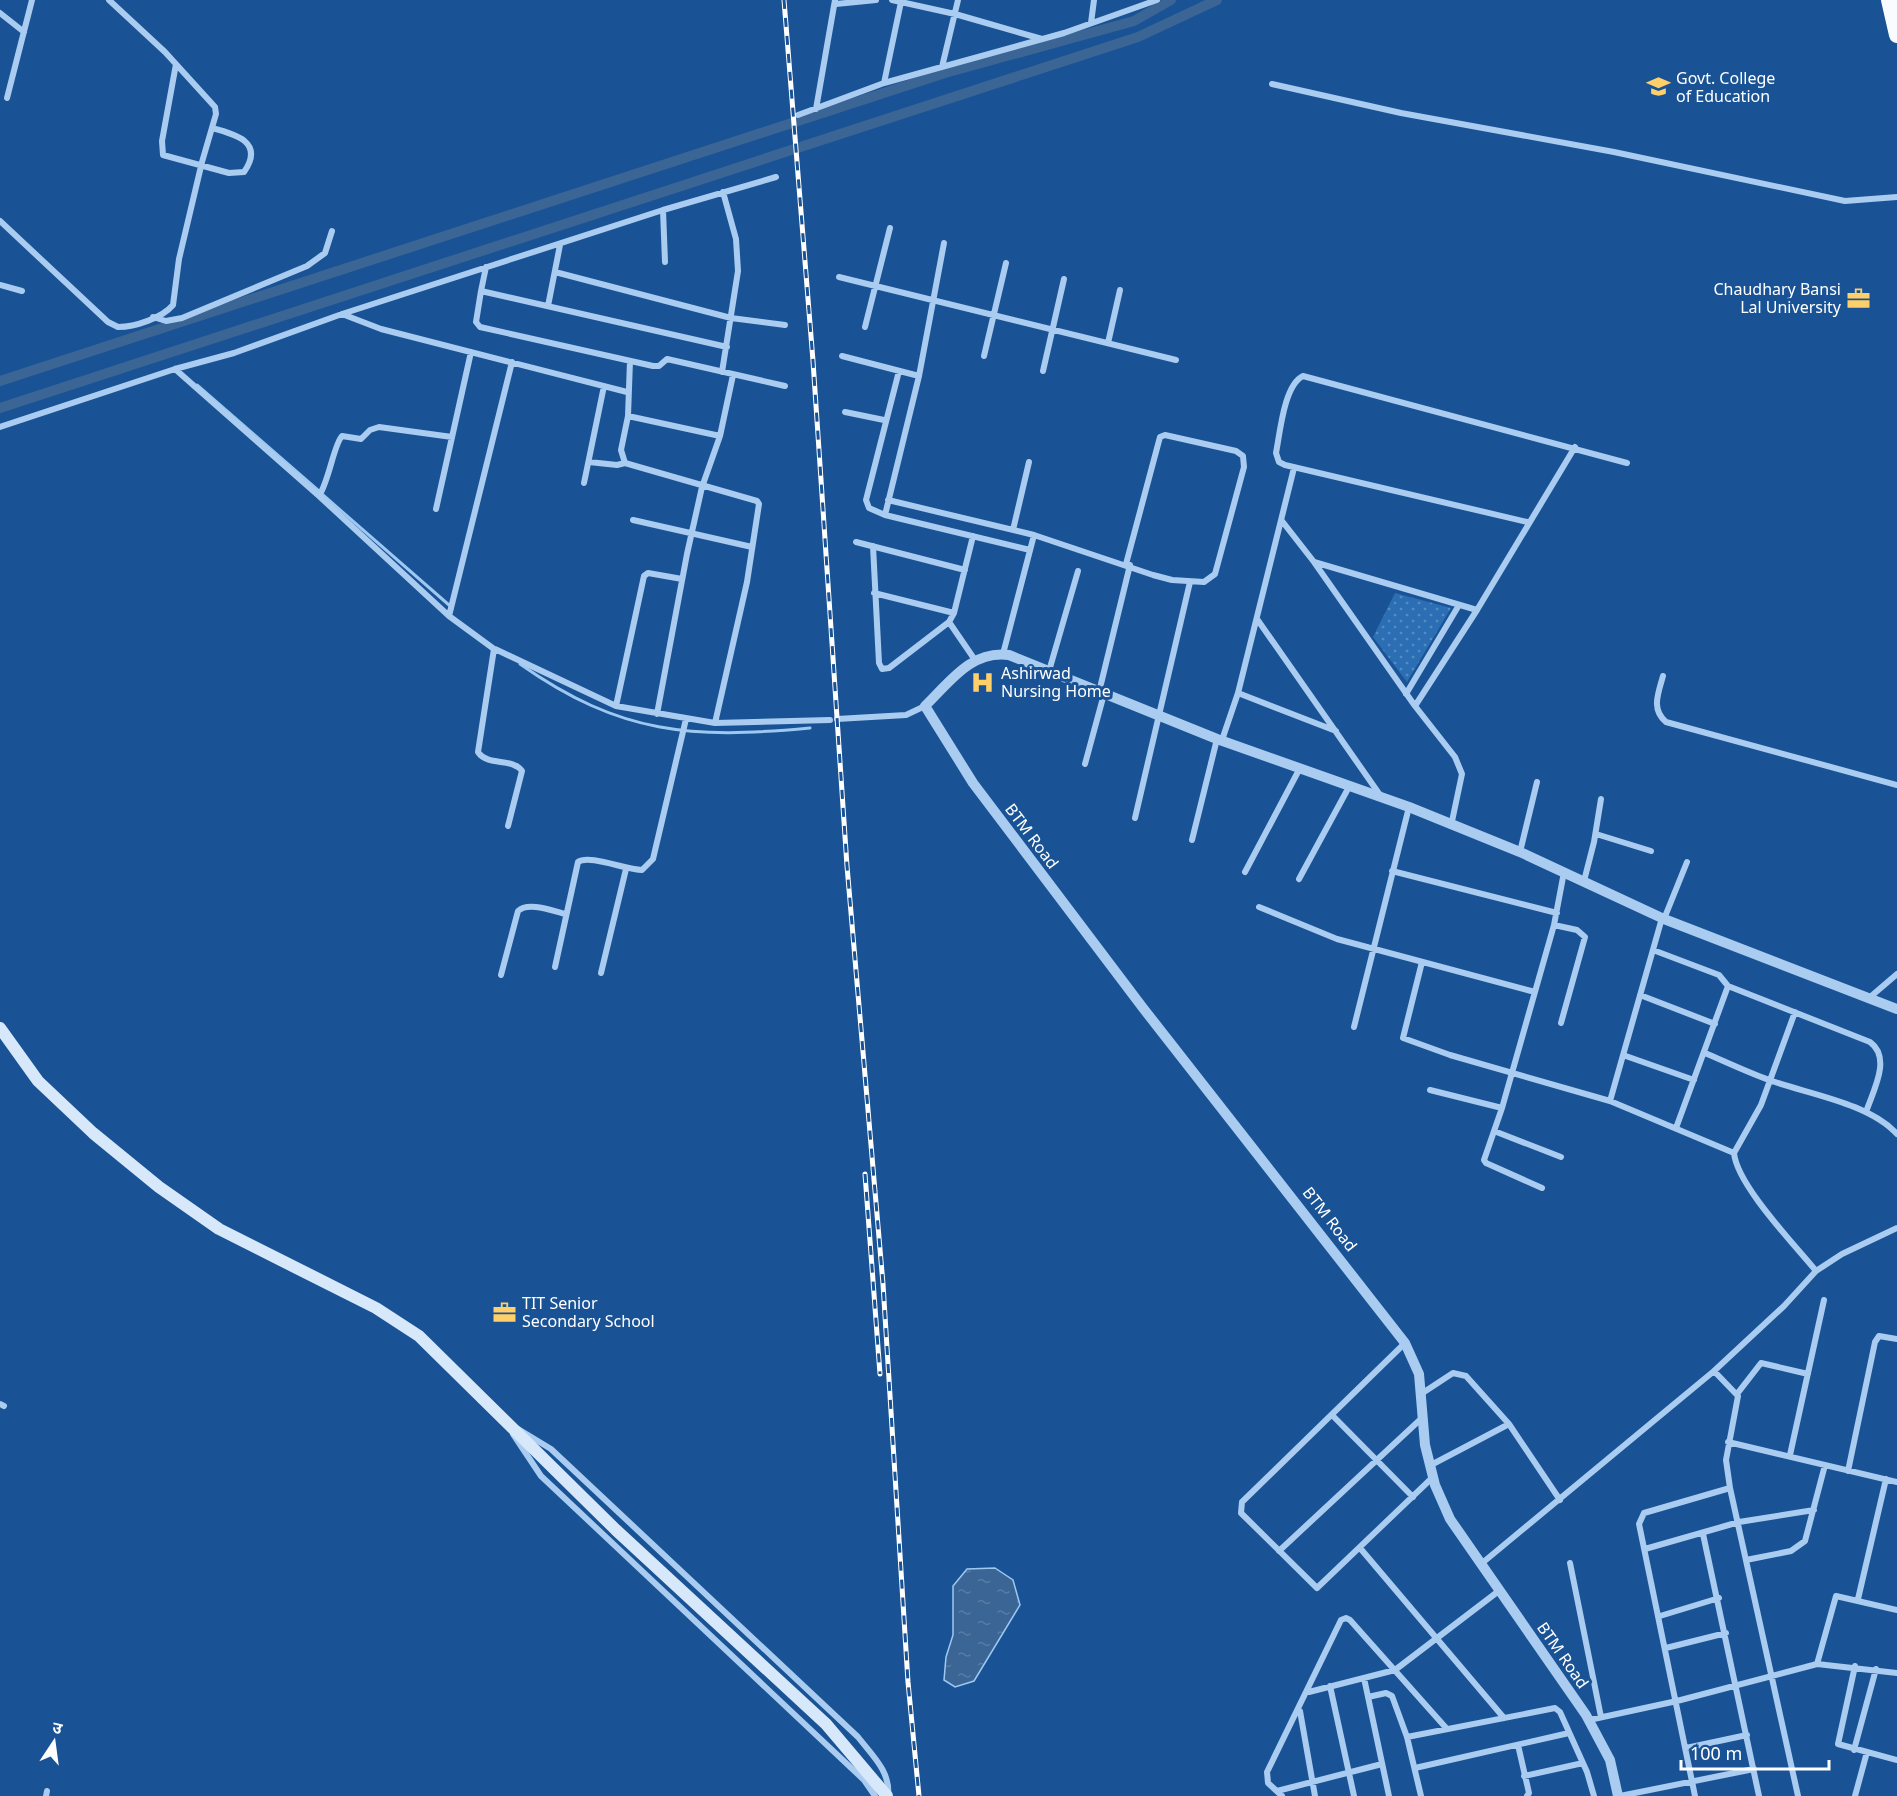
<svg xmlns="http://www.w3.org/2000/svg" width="1897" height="1796" viewBox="0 0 1897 1796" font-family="'Noto Sans','Noto Sans Devanagari',sans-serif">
	<defs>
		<pattern id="park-dots" width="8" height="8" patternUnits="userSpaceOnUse" patternTransform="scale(1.5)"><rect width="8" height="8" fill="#2c6eb3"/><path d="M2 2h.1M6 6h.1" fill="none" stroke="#568bc2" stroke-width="1.8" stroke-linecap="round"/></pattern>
		<pattern id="water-ripples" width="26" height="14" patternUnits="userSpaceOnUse" patternTransform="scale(1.5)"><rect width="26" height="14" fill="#3b6595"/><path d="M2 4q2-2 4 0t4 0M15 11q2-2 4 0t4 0" fill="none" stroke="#587ca5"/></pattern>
	</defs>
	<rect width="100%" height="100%" fill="#195395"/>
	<path fill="url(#park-dots)" d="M 1395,593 L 1451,608 L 1407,682 L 1373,637 Z"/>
	<path fill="url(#water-ripples)" stroke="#9dc8f2" stroke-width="1.5" d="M 995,1568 L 1013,1580 L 1020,1605 L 974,1681 L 955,1687 L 944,1680 L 946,1657 L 953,1635 L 953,1586 L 967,1569 Z"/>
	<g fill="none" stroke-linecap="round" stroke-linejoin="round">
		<path stroke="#9dc8f2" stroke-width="3" d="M 197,385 L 320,492
			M 323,495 L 449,605
			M 520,664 C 621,735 692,739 810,728"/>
		<path stroke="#3b6595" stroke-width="10" d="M 0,381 L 945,73 L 1134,21 L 1171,0
			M 0,408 L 1138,37 L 1217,0"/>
		<path stroke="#aaccf0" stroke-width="6" d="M 892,0 L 955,14 L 1042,39
			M 836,4 L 876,0
			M 0,13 L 24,32
			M 1091,23 L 1094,0
			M 176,64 L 162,141 L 163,155 L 229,173 L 244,172 C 265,142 235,134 212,128
			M 942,67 L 958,0
			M 884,83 L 901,2
			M 1272,84 L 1401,113 L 1614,152 L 1845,201 L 1897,197
			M 7,98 L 32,0
			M 816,109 L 835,0
			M 798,115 L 884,83 L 1064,33 L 1157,0
			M 663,210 L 665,262
			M 0,221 L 108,322 L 118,327 C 135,327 162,318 173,305 L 179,259 L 202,162 L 216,114 L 215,107 L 165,52 L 109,0
			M 486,267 L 481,291 L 727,347
			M 555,272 L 731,318 L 785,325
			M 839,277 L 1176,360
			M 0,285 L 22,291
			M 481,291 L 476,322 L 480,327 L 653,366 L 659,366 L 667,359 L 785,386
			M 548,306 L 560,245
			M 342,314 L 381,329 L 627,392
			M 153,317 L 166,321 L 182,318 L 307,266 L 325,253 L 332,231
			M 865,327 L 890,228
			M 1108,343 L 1120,290
			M 842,356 L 919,376
			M 984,356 L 1006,263
			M 630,361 L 628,416 L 621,450 L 625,463 L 757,501 L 759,504 L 747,582 L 715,723
			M 175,369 L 319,496 L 449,616 L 494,649 L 478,752 C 488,767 512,757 522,771 L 508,826
			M 899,371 L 866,500 L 869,508 L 885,515 L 1030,550
			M 1043,371 L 1064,279
			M 722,372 L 738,271 L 736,239 L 723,192
			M 845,412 L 884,420
			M 628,416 L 720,436
			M 0,427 L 175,369 L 234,353 L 342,314 L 663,210 L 776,177
			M 589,462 L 617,465 L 625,463
			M 584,483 L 604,386
			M 319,496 C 329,481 334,444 342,436 L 361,439 L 370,430 L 379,427 L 452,437
			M 888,500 L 1034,535 L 1153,575 L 1172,580 L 1204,582 L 1215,574 L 1244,467 L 1243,456 L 1236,451 L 1165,435 L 1160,437 L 1126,564
			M 436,509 L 471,352
			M 885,515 L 919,376 L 944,243
			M 633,520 L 752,547
			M 1282,521 L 1314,562 L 1415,706 L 1455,757 L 1462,774 L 1451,826
			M 1527,522 L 1285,465 L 1279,462 L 1276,453 C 1280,433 1284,385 1303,376 L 1627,463
			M 1013,530 L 1029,462
			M 973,536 L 954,613 L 949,622 L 975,660
			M 856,542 L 965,570
			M 873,546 L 879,663 L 882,669 L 889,668 L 949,622
			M 1314,562 L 1477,610
			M 874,593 L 954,613
			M 449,616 L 512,362
			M 1257,619 L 1380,795
			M 495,649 L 616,706 L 715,723 L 830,720
			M 1003,654 L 1034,535
			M 1049,671 L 1078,571
			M 1663,676 C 1658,694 1651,709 1666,722 L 1897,785
			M 1099,692 L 1130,565
			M 1238,693 L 1336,731
			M 1406,694 L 1459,605
			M 616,706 L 644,576 L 648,573 L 682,579
			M 1415,706 L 1477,610 L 1575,447
			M 657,714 L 687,554 L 702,487 L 720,436 L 733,375
			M 837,719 L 906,715 L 925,706
			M 1222,740 L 1238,693 L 1294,468
			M 1085,764 L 1104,694
			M 1135,818 L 1190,582
			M 1596,834 L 1651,851
			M 1192,840 L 1217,739
			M 1520,852 L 1537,782
			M 1392,871 L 1557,913
			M 1245,872 L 1300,768
			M 1299,879 L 1350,785
			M 1584,881 L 1594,842 L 1601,799
			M 1259,907 L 1337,939 L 1535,992
			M 1664,919 L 1687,862
			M 1554,925 L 1577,930 L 1585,937 L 1561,1023
			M 1653,950 L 1719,975 L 1728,986 L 1870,1042 C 1892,1058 1873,1091 1866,1112
			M 1422,962 L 1403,1038 L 1450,1055 L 1610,1101 L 1734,1153 C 1737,1185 1794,1244 1816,1271
			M 555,967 L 578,862 C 589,854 626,870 642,870 L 653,859 L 686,719
			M 601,973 L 626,869
			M 501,975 L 518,911 C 528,901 553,911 566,914
			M 1640,995 L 1715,1024
			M 1869,998 L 1897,974
			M 1354,1027 L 1409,807
			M 1705,1053 C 1726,1062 1747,1072 1769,1080 C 1808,1094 1869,1103 1897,1134
			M 1623,1055 L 1694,1080
			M 1430,1090 L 1502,1108
			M 1610,1101 L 1662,918
			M 1676,1128 L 1728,986
			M 1494,1131 L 1561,1157
			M 1734,1153 L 1761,1105 L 1795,1012
			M 1542,1188 L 1486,1163 L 1484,1160 L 1502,1108 L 1554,925 L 1564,872
			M 1405,1343 L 1242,1502 L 1241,1513 L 1317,1588 L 1433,1477
			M 1714,1371 L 1738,1396 L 1726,1460 L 1730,1488 L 1798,1796
			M 1421,1394 L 1453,1373 L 1466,1376 L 1509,1424 L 1560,1500
			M 1737,1394 L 1761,1363 L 1808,1374
			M 0,1404 L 4,1406
			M 1332,1415 L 1413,1497
			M 518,1429 L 551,1449 L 858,1737 C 872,1755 891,1772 888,1796
			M 513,1434 L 541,1476 L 864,1780 L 875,1796
			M 1728,1442 L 1897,1482
			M 1790,1455 L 1824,1300
			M 1431,1465 L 1509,1424
			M 1848,1471 L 1875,1342 L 1879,1336 L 1897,1339
			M 1703,1534 L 1759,1796
			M 1360,1548 L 1504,1718
			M 1645,1549 L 1739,1522 L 1814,1510
			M 1279,1551 L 1423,1417
			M 1746,1560 L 1791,1551 L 1805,1541 L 1825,1465
			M 1570,1563 L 1601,1717
			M 1481,1564 L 1714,1371 L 1784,1306 L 1816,1271 L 1842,1254 L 1897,1228
			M 1858,1599 L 1886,1479
			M 1660,1616 L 1719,1598
			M 1666,1648 L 1726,1633
			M 1817,1664 L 1836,1596 L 1897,1610
			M 1855,1666 L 1838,1744 L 1897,1760
			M 1364,1678 L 1389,1796
			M 1330,1686 L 1354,1796
			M 1309,1692 L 1395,1670 L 1500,1590
			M 1368,1697 L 1386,1693 L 1392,1696 L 1407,1737 L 1421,1796
			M 1300,1711 L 1315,1796
			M 1589,1720 L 1677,1701 L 1817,1664 L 1897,1673
			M 1407,1737 L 1555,1708 L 1560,1712 L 1587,1772 L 1594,1796
			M 1518,1745 L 1529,1793 L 1527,1796
			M 1686,1748 L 1747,1735
			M 1854,1750 L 1876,1669
			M 1415,1768 L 1569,1733
			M 1524,1776 L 1583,1763
			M 1277,1791 L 1382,1764
			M 46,1796 L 47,1791
			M 1282,1796 L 1268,1783 L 1267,1772 L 1341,1620 L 1346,1618 L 1350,1620 L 1447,1729
			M 1620,1796 L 1754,1769
			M 1695,1796 L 1639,1524 L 1644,1513 L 1730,1488
			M 1855,1796 L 1867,1752"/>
		<path stroke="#aaccf0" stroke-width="10" d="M 1618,1796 L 1610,1760 L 1586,1715 L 1450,1519 L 1435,1485 L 1425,1445 L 1419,1374 L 1405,1343 L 1143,1008 L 973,783 L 925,706 C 950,682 971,650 1009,655 L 1217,739 L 1409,807 L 1520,852 L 1664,919 L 1897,1009"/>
		<path stroke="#d8e8fb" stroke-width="12" d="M 0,1028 L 38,1081 L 93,1133 L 159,1187 L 219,1229 L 376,1308 L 419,1336 L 616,1530 L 826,1724 L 887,1796"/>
		<path stroke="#f9fcff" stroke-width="16" d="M 1889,0 L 1897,35"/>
		<defs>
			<path id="rail" d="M 784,0 L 813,361 L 847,866 L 883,1284 L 908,1682 L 919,1796
				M 865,1174 L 880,1374"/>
		</defs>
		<use href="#rail" stroke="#fff" stroke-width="5"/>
		<use href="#rail" stroke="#195395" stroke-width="3" stroke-dasharray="9" stroke-linecap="butt"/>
	</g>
	<defs>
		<symbol id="university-bare" viewBox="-9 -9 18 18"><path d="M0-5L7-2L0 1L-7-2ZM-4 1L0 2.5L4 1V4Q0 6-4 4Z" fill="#ffcf69" stroke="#195395" stroke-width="2.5" paint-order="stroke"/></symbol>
		<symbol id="office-bare" viewBox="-9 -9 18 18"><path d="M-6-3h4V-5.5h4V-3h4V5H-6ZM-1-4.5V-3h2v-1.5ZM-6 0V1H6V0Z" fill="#ffcf69" stroke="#195395" stroke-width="2.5" paint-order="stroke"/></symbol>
		<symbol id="hospital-bare" viewBox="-9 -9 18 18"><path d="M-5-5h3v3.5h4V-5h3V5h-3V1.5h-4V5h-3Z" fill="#ffcf69" stroke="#195395" stroke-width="2.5" paint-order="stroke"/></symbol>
	</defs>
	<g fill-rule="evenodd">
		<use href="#university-bare" x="1642" y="70" width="33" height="33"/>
		<use href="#office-bare" x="1842" y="282" width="33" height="33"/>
		<use href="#hospital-bare" x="966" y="666" width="33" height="33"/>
		<use href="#office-bare" x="488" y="1296" width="33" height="33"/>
	</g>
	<g text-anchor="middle" stroke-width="6" stroke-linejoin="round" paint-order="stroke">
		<g font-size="16" fill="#fff" stroke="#195395" text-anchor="start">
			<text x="1676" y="84">Govt. College<tspan x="1676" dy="18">of Education</tspan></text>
			<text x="1841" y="295" text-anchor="end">Chaudhary Bansi<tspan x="1841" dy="18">Lal University</tspan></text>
			<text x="1001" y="679">Ashirwad<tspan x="1001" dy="18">Nursing Home</tspan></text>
			<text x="522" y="1309">TIT Senior<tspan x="522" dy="18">Secondary School</tspan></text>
		</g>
		<g font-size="16" fill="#fff" stroke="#195395">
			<text transform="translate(1032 836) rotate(53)" y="6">BTM Road</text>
			<text transform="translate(1330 1219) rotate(52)" y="6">BTM Road</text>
			<text transform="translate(1563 1655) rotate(55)" y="6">BTM Road</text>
		</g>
	</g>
	<g transform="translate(54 1742) rotate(13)" stroke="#195395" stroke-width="4.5" paint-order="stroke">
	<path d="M0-4.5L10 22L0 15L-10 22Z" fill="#ffffff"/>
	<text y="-9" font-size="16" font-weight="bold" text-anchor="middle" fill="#ffffff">उ</text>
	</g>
	<path d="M1681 1760v9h148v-9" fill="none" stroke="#ffffff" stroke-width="3"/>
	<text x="1690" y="1760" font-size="18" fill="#ffffff" stroke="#195395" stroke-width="4.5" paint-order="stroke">100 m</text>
</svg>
